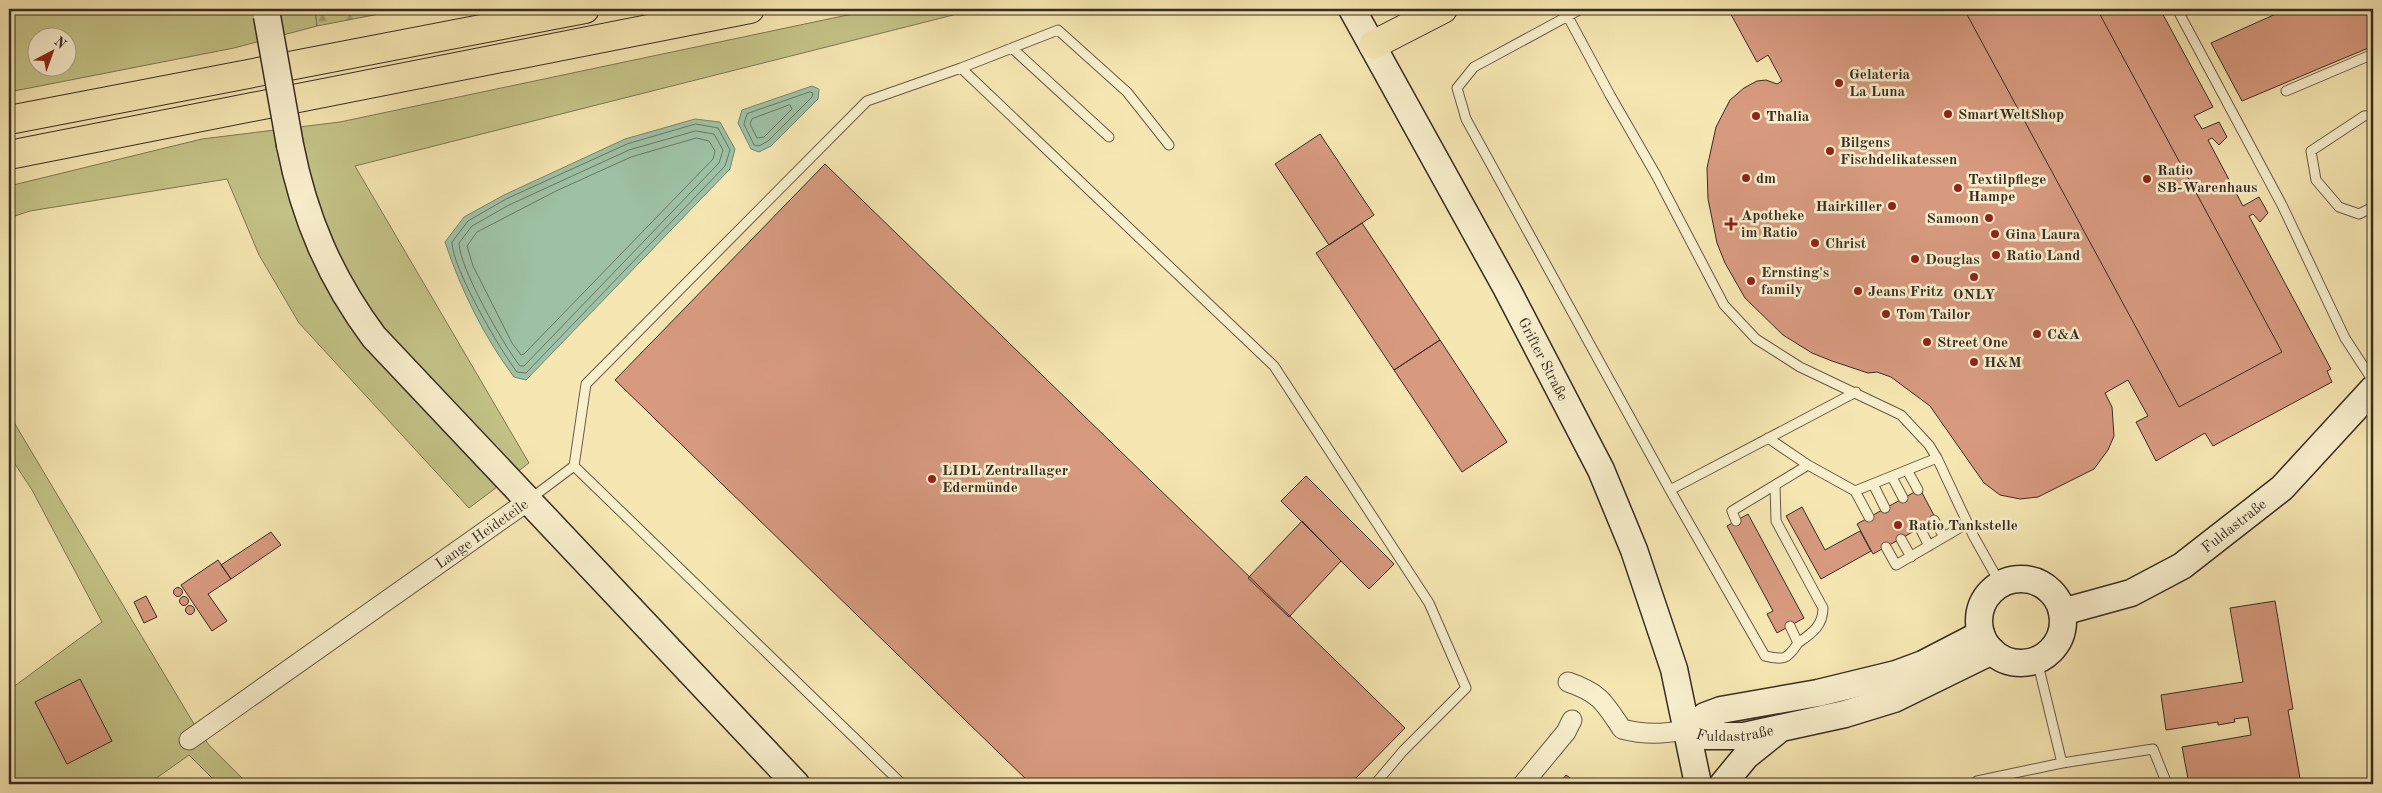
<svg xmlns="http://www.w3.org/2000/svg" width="2382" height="793" viewBox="0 0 2382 793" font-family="'Old Standard TT',serif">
	<defs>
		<pattern id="forest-firs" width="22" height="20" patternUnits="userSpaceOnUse" patternTransform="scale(1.25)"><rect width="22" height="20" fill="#c4c387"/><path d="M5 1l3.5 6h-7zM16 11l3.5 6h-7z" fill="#a09f6e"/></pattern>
	</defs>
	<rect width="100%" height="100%" fill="#f6e7b2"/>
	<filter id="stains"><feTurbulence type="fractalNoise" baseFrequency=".004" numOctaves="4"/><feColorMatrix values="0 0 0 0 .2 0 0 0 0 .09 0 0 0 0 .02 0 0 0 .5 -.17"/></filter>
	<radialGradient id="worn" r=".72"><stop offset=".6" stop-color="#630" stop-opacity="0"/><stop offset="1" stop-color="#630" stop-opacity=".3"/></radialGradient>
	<path fill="#c4c387" stroke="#7e7756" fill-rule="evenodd" d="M 9,9 L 315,9 L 317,26 L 234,48 L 9,92 ZM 38,38 L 68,38 L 68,68 L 38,68 Z
		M 876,9 L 977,9 L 355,166 L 529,463 L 469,508 L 299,323 L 259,255 L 227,179 L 30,211 L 9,218 L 9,186 L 202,139 L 340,122 Z
		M 9,414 L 194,724 L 209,745 L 248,784 L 218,784 L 189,755 L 148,784 L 9,784 L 9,690 L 102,622 L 32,490 L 9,455 Z"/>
	<path fill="url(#forest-firs)" stroke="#7e7756" d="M 315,9 L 405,9 L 317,26 Z"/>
	<path fill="#9ec1a6" stroke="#758572" d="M 812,86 L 819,89 L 818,99 L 771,146 L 759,152 L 751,149 L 738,123 L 742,110 Z
		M 695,119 L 720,122 L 735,149 L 730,169 L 526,380 L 514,377 C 484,337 461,290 445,242 L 464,217 L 504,195 L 625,139 Z"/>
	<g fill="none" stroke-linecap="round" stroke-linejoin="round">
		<path stroke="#6b7665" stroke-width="1" d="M 810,92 L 813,93 L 812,97 L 768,141 L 759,146 L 754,145 L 744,124 L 747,114 Z
			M 790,105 L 792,109 L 764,137 L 757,138 L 750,124 L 752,119 Z
			M 696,124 L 718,128 L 730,150 L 725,166 L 526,373 L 517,372 C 500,350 452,268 452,242 L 468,221 L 506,199 L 627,144 Z
			M 696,131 L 714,134 L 723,150 L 719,163 L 524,366 L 520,366 C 504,346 459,267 459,243 L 472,226 L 509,205 L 629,150 Z
			M 697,138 L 709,141 L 715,151 L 713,159 L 524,354 L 521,355 L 512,343 L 473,266 L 467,246 L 477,232 L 556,191 L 631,157 Z"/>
	</g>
	<path fill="#d79a7f" stroke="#382b24" d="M 1728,9 L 2160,9 L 2213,107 L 2194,116 L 2202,129 L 2219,122 L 2227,137 L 2219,145 L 2212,138 L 2208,140 L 2243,206 L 2259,197 L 2268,213 L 2260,222 L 2253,214 L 2249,216 L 2331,369 L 2327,371 L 2332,382 L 2213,446 L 2205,433 L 2156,461 L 2136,422 L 2148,416 L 2128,380 L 2105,393 L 2112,407 L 2114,436 L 2108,450 L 2094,469 L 2038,497 L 2020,499 L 2000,495 L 1984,483 L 1930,406 L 1891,377 L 1877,372 L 1868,373 L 1832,361 L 1812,353 L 1783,335 L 1745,298 L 1725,263 L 1717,243 L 1708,199 L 1707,168 L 1716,127 L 1730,100 L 1744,88 L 1757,81 L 1766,80 L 1777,84 L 1782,81 L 1768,55 L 1757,62 Z
		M 1964,9 L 2097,9 L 2282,352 L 2179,407 Z
		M 2287,9 L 2373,9 L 2373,46 L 2242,101 L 2211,43 Z
		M 1320,134 L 1374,215 L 1329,245 L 1275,164 Z
		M 825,164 L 1405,728 L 1350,784 L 1031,784 L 615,380 Z
		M 1362,223 L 1440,340 L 1394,370 L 1316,253 Z
		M 1440,340 L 1507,442 L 1462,472 L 1394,370 Z
		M 1306,476 L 1394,564 L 1369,589 L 1281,501 Z
		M 1920,489 L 1936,519 L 1873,554 L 1857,524 Z
		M 1802,507 L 1825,550 L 1860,531 L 1871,551 L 1821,579 L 1786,516 Z
		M 1748,514 L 1804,618 L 1777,633 L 1767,614 L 1773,611 L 1727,526 Z
		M 1302,521 L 1341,561 L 1289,617 L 1248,578 Z
		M 271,532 L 281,545 L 231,579 L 221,565 Z
		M 218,560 L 231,579 L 208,594 L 227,621 L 212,631 L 181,585 Z
		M173.5 592a4.5 4.5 0 1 1 9 0a4.5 4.5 0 1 1-9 0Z
		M 146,596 L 157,617 L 144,623 L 134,602 Z
		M179.5 601a4.5 4.5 0 1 1 9 0a4.5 4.5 0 1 1-9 0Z
		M 2275,601 L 2293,709 L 2288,710 L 2301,784 L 2189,784 L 2182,747 L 2251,735 L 2248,717 L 2234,719 L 2235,722 L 2218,725 L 2218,722 L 2166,730 L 2161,695 L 2243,682 L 2230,608 Z
		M185.5 610a4.5 4.5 0 1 1 9 0a4.5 4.5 0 1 1-9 0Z
		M 80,679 L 112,741 L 67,764 L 35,702 Z
		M 1566,775 L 1578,784 L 1559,784 Z"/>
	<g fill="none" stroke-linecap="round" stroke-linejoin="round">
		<defs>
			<path id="lane" d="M 1581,9 L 1474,67 L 1457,88 L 1466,119 L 1670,490 L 1765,656 C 1784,660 1787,660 1798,643 L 1790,626
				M 2177,9 L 2282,205 L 2345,338 L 2373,381
				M 1567,15 L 1610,95 L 1656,175 L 1724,305 L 1756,339 L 1800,367 L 1901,415 L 1929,445 L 1937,458 L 1974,537 L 2001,585
				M 1012,48 L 1109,137
				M 961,68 L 1058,30 L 1127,92 L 1169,145
				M 2286,91 L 2373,54
				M 2373,115 L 2364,116 L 2311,151 L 2316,180 L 2339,207 L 2359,214 L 2373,207
				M 1768,438 L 1808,465 L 1855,491 L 1869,517
				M 574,466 L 902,784
				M 1907,470 L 1918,490
				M 1892,477 L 1903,498
				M 1873,484 L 1885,508
				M 1775,485 L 1776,521 L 1823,608 C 1823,626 1812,633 1798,643
				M 1670,490 L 1856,392
				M 1855,491 L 1937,458
				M 530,499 L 574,466 L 586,384 L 867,101 L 961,68 L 1274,366 L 1429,603 L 1466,688 L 1403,751 L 1375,784
				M 1934,520 L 1944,537
				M 1736,521 L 1732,511 L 1808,465
				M 1920,528 L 1929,546
				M 1901,539 L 1911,557
				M 1886,547 L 1896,565 L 1968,523
				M 2037,660 L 2062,763
				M 1977,781 L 2062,763 L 2153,749 L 2167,784"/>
			<g id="street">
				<path d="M 1568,682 C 1600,693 1604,702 1622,729 C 1645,735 1663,734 1687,730"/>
				<path id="s1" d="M 189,740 L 528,501"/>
				<path d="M 1523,784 L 1566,732 L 1572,720"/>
			</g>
			<g id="secondary">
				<path id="s2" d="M 1352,9 L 1507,289 L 1601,470 L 1634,550 L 1674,669 L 1698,784"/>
				<path d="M 290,145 C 304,217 330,278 374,337 L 796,784"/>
				<circle cx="2021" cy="621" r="42"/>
				<path id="s3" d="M 2062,612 L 2131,593 L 2182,566 L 2282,488 L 2373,389"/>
				<path id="s4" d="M 1687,730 L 1705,736 L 1744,736 L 1845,714 L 1894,699 L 1992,651"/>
				<path d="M 1687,730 L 1705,716 L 1721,710 L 1818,693 L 1896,674 L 1923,664 L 1981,634"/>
				<path d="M 1723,784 L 1746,756 L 1776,732"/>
			</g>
			<path id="highway" d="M 1373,45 L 1443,9
				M 9,120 L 585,9
				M 9,155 L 750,9"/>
		</defs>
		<use href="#lane" stroke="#685a48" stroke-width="11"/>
		<use href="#street" stroke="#685a48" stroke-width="21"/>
		<use href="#secondary" stroke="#382b24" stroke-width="29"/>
		<use href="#highway" stroke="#382b24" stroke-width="30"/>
		<use href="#lane" stroke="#f9efcd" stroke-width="9"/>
		<use href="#street" stroke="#f9efcd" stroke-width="19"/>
		<use href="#secondary" stroke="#f9efcd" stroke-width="26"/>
		<use href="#highway" stroke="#f6e7b2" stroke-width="28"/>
		<defs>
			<path id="secondary-bridge" d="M 267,16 L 290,145"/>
		</defs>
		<use href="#secondary-bridge" stroke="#382b24" stroke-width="29" stroke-linecap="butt"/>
		<use href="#secondary-bridge" stroke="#f9efcd" stroke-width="26"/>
	</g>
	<g fill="#8f2418" stroke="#f9efcd" stroke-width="2">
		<circle cx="1839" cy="83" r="5"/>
		<circle cx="1948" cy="114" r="5"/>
		<circle cx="1756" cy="116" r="5"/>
		<circle cx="1830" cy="151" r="5"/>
		<circle cx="1746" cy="178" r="5"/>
		<circle cx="2147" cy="179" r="5"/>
		<circle cx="1958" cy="188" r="5"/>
		<circle cx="1892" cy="206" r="5"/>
		<circle cx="1989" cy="218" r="5"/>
		<path d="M1728.5 216.5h5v5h5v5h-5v5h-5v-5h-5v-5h5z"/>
		<circle cx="1995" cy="234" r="5"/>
		<circle cx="1815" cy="243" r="5"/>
		<circle cx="1996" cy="255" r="5"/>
		<circle cx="1915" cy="259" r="5"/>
		<circle cx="1974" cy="277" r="5"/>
		<circle cx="1751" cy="281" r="5"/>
		<circle cx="1858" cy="291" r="5"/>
		<circle cx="1886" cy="314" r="5"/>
		<circle cx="2037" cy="334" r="5"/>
		<circle cx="1927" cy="342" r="5"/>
		<circle cx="1974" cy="362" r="5"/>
		<circle cx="932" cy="479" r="5"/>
		<circle cx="1898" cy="525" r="5"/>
	</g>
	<g text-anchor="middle" stroke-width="5" stroke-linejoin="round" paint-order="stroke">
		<g font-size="15" font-weight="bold" fill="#382b24" stroke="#f9efcd" text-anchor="start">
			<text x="1849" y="79">Gelateria<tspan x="1849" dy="17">La Luna</tspan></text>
			<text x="1958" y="119">SmartWeltShop</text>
			<text x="1766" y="121">Thalia</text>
			<text x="1840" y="147">Bilgens<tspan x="1840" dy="17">Fischdelikatessen</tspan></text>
			<text x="2157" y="175">Ratio<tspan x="2157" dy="17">SB-Warenhaus</tspan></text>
			<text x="1756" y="183">dm</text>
			<text x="1968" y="184">Textilpflege<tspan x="1968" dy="17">Hampe</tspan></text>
			<text x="1882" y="211" text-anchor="end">Hairkiller</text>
			<text x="1741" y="220">Apotheke<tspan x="1741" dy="17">im Ratio</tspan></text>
			<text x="1979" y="223" text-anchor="end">Samoon</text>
			<text x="2005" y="239">Gina Laura</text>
			<text x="1825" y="248">Christ</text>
			<text x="2006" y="260">Ratio Land</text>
			<text x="1925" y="264">Douglas</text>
			<text x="1761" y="277">Ernsting's<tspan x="1761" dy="17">family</tspan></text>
			<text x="1868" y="296">Jeans Fritz</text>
			<text x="1974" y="299" text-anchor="middle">ONLY</text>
			<text x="1896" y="319">Tom Tailor</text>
			<text x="2047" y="339">C&amp;A</text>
			<text x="1937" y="347">Street One</text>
			<text x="1984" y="367">H&amp;M</text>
			<text x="942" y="475">LIDL Zentrallager<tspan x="942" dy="17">Edermünde</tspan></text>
			<text x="1908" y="530">Ratio Tankstelle</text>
		</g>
		<g font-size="15" fill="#382b24" stroke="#f9efcd">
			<text dy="5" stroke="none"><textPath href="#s2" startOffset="399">Grifter Straße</textPath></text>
			<text dy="5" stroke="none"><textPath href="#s3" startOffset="195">Fuldastraße</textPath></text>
			<text dy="5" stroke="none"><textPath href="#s1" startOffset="358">Lange Heideteile</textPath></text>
			<text dy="5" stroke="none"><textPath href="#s4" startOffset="49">Fuldastraße</textPath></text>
		</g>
	</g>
	<rect width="2382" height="793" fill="none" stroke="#f6e7b2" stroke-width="30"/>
	<rect x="10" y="10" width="2362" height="773" fill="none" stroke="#382b24" stroke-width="2.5"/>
	<rect x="15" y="15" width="2352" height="763" fill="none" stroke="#382b24"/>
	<g transform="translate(52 52) rotate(41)"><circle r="24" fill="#f9efcd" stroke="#aca189"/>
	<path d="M0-4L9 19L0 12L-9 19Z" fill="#8f2418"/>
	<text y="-8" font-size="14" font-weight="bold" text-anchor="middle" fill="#382b24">N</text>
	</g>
	<rect width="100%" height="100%" filter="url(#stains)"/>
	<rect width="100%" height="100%" fill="url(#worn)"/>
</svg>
